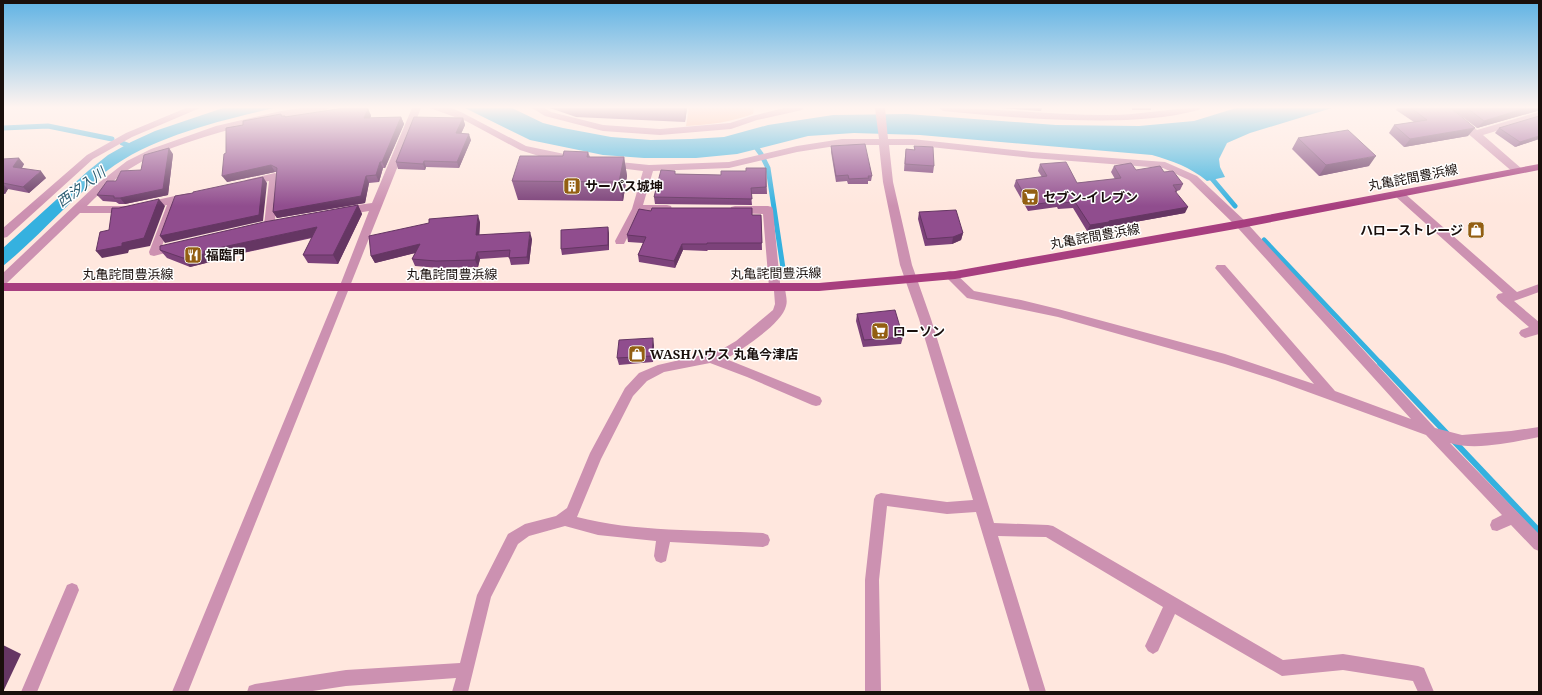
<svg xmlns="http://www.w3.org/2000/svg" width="1542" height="695" viewBox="0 0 1542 695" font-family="'Noto Serif','Noto Sans JP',serif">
	<rect width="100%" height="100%" fill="#ffe7de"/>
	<path fill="#fab9a1" d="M 689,108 L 754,108 L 753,114 C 731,122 709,125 686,126 Z"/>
	<path fill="#35b1df" d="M 223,108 L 274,108 C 222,120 151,137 108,170 C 70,199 40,236 3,266 L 3,248 L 88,171 L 108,155 L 131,142 L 155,131 Z
		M 465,108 L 512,108 L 543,123 L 563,128 L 611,137 L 651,140 L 691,139 L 724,137 L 768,125 L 833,115 L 907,114 L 1056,125 L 1139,126 L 1194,121 L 1236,108 L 1332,108 L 1250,133 L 1227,143 L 1219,159 L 1220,167 L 1225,177 L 1207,181 C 1190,167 1173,161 1152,155 L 920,135 L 854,133 L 808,136 L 737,154 L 696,158 L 644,158 L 603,155 L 530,140 Z"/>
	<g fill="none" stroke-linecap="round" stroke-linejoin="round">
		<path stroke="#35b1df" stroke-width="5" d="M 3,128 L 48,126 L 112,139
			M 122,143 L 133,147
			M 753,143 L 761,154
			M 764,160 L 768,168 L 783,268
			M 1208,174 L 1235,206
			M 1264,240 L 1381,364"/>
		<path stroke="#35b1df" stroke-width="6" d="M 1380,363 L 1539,531"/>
		<path fill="#cc91b1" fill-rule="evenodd" d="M 186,108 L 200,108 L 132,137 L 93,159 L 7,237 L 3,238 L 3,228 L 87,155 L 126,133 Z
			M 301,108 L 329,108 L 325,111 C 277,118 232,127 186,143 C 169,149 152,155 136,165 C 118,175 102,191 87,206 L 127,206 L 131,207 L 132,210 L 131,213 L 80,213 L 7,283 L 3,284 L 3,273 L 96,185 L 127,161 L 151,149 L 216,126 L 281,111 Z
			M 412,108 L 421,108 L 188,692 L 172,692 L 339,288 L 369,211 L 344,215 L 340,214 L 339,211 L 340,208 L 344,207 L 372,203 Z
			M 430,108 L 451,108 L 461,112 L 526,146 L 574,156 L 579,159 L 574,162 L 542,157 L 520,150 L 466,121 Z
			M 532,108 L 544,108 L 551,112 L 603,125 L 660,129 L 730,123 L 752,116 L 784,108 L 803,108 L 802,110 L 757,120 L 731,129 L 660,135 L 603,131 L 545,116 Z
			M 875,108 L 885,108 L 888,139 L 912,139 L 1032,152 L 1165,162 L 1197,176 L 1245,221 L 1435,428 L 1462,435 L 1511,431 L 1539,427 L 1539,437 C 1513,442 1476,451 1450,443 L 1539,534 L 1539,551 L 1534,549 L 1511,525 L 1497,531 L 1492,530 L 1490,525 L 1492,520 L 1502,515 L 1426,435 L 1275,380 L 1225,364 L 1058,317 L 967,298 L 944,275 L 946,272 L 950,271 L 954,272 L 974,291 L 1021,300 L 1058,309 L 1225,354 L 1314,384 L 1215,268 L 1217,265 L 1225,265 L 1335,391 L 1411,419 L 1237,227 L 1189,180 L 1163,168 L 1032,158 L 912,145 L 889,145 L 893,182 L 912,265 L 931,319 L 994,523 L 1048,525 L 1053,526 L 1283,660 L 1343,654 L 1418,666 L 1424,668 L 1434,692 L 1418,692 L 1413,681 L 1343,670 L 1282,676 L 1175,614 L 1158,651 L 1153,654 L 1148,651 L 1145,646 L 1163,607 L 1046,537 L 998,536 L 1046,692 L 1030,692 L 976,512 L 947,514 L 887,506 L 879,580 L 881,692 L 865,692 L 865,580 L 874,499 L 876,495 L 881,493 L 947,502 L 973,500 L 919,319 L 900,265 L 883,182 L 879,145 L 842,145 L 797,152 L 729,168 L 653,171 L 643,205 L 667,205 L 671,206 L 672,209 L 671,212 L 667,213 L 640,213 L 624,244 L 616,244 L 615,241 L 632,209 L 643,171 L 610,167 L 605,164 L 610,161 L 649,165 L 729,162 L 797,146 L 842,139 L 879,139 Z
			M 939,108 C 996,108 1052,115 1109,115 C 1140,115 1170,108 1200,108 L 1199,110 C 1157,121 1115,121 1071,120 C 1028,119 986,115 943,111 Z
			M 1438,108 L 1448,108 L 1477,130 L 1539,112 L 1539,118 L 1483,135 L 1522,169 L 1523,171 L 1522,173 L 1514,173 Z
			M 275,173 L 280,176 L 275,220 L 285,220 L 286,223 L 285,226 L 269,229 L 265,228 L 264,225 L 269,181 L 250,185 L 245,182 L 246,180 Z
			M 1399,191 L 1403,192 L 1517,292 L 1539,284 L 1539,292 L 1514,301 L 1539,322 L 1539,334 L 1525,338 L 1521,336 L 1519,333 L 1521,330 L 1529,327 L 1498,300 L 1496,297 L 1498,294 L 1503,293 L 1395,196 L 1394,194 Z
			M 189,193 L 194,196 L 193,198 L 178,202 L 162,246 L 176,242 L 180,243 L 181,246 L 180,249 L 154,256 L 150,255 L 149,252 L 167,205 L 146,210 L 142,209 L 141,206 L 142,203 Z
			M 735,206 L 768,206 L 772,207 L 773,210 L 780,283 L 785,287 C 785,293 788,300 786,306 C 782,324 742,349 726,359 L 820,397 L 822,401 L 820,405 L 816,406 L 812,405 L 747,377 L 710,363 L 664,372 L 647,381 L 633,396 L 601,459 L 577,517 C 633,532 704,530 763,533 L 768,535 L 770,540 L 768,545 L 763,547 L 670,542 L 666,561 L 661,563 L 656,561 L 654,556 L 656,541 L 598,535 L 565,526 L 529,536 L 518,544 L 491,597 L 468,692 L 452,692 L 456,678 L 346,686 L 306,692 L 247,692 L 249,686 L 255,684 L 346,670 L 460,663 L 477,595 L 508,534 L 525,524 L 556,516 L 567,508 L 590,453 L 625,388 L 639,373 L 658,365 L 719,351 L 736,341 L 773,310 L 775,304 L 774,291 L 769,287 L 763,214 L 731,213 L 730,210 L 731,207 Z
			M 72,583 L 77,585 L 79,590 L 37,692 L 21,692 L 67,585 Z"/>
		<path fill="#a73e7f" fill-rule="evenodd" d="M 1539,164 L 1539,170 L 1241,228 L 955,279 L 819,291 L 3,291 L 3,283 L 819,283 L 955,271 L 1241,220 Z"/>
	</g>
	<path fill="#7c427a" d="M 550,108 L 687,108 L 685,122 L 576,117 Z
		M 1001,108 L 1042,108 L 1041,111 Z
		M 1132,108 L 1151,108 L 1151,110 L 1132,110 Z
		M 1397,108 L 1539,108 L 1539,109 L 1537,111 L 1477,128 L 1453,110 L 1468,136 L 1404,147 L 1389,133 L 1394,125 L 1414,122 L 1396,110 Z
		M 370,113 L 371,116 L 370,118 L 401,117 L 404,124 L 385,168 L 383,168 L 379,182 L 369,183 L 365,203 L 277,218 L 273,212 L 277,172 L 275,172 L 227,182 L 226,153 L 243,125 L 281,114 L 282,116 L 285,116 L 286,117 Z
		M 463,118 L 465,125 L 461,134 L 471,140 L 459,168 L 426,167 L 425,170 L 398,169 L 396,162 Z
		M 1499,128 L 1539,139 L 1515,147 L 1495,133 Z
		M 1298,138 L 1369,166 L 1319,176 L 1292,149 Z
		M 831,146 L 872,176 L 871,181 L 868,181 L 868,184 L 848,184 L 847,181 L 836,182 L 831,152 Z
		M 914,146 L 934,166 L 933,173 L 904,171 L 905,156 L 906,149 L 914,150 Z
		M 588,152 L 590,157 L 624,157 L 627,176 L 623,201 L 518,200 L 512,181 L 563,156 Z
		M 173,154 L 168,195 L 125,204 L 119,204 L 116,202 L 103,201 L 97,195 L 116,181 L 141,170 Z
		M 3,159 L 24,164 L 22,168 L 46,178 L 29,193 L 8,189 L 5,194 L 3,194 Z
		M 1040,164 L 1077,183 L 1115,179 L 1111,172 L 1114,166 L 1136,170 L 1164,172 L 1183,184 L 1180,190 L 1177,191 L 1176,193 L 1185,213 L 1107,227 L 1107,228 L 1087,231 L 1073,208 L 1058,209 L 1057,207 L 1028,211 L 1014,186 L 1016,180 L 1042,177 L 1038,171 Z
		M 766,168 L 767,194 L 751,194 L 752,205 L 655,204 L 654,197 L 676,174 L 721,175 Z
		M 358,205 L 362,214 L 338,264 L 308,263 L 303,255 L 312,238 L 211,260 L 210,262 L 190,267 L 167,258 L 160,250 Z
		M 651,211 L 752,215 L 761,215 L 762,250 L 708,250 L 707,251 L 683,250 L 675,268 L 639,262 L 638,255 L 643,243 L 628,242 L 627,235 Z
		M 919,212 L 963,233 L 961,240 L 952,244 L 925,246 L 918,219 Z
		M 480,222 L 479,235 L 532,239 L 529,264 L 511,265 L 509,257 L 480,259 L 478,267 L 439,268 L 415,266 L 412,259 L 415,253 L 375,263 L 371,256 Z
		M 609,233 L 609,250 L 562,255 L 561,249 Z
		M 857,314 L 903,337 L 901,344 L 863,347 L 856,321 Z
		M 654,345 L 653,362 L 619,365 L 617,358 Z"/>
	<path fill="#653663" d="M 366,108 L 368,108 L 371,116 L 367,124 L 364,118 Z
		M 684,108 L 687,108 L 685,122 Z
		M 1526,108 L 1539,108 L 1539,109 L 1537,111 L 1477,128 L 1484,121 Z
		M 401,117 L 404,124 L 385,168 L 382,162 Z
		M 463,118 L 465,125 L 458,140 L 456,133 Z
		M 1475,128 L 1468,136 L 1404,147 L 1410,139 Z
		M 469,134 L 471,140 L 459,168 L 457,162 Z
		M 1539,136 L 1539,139 L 1515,147 L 1520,142 Z
		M 169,148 L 173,154 L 168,195 L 125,204 L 120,198 Z
		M 1376,156 L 1369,166 L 1319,176 L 1326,165 Z
		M 624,157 L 627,176 L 623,201 L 619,182 Z
		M 19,158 L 24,164 L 19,173 L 13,167 Z
		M 424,161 L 426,167 L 425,170 L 423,164 Z
		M 380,162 L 383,168 L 379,182 L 376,175 Z
		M 271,165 L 275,172 L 227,182 L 222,176 Z
		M 41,171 L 46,178 L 29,193 L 23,187 Z
		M 366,176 L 369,183 L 365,203 L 277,218 L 273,212 Z
		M 263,177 L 267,183 L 263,221 L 165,243 L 160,236 Z
		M 3,184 L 8,189 L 5,194 L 3,191 Z
		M 159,199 L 165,206 L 150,246 L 129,250 L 128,253 L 102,258 L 96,251 Z
		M 358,205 L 362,214 L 338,264 L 333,255 Z
		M 1188,207 L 1185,213 L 1107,227 L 1107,228 L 1087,231 L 1090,225 L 1109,221 Z
		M 478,215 L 480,222 L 479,242 L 476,235 Z
		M 317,227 L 322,235 L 211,260 L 210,262 L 190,267 L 183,258 L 204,251 Z
		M 608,227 L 609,233 L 609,250 L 608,245 Z
		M 530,232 L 532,239 L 529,264 L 527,257 Z
		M 963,233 L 961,240 L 952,244 L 953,237 Z
		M 420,244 L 423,251 L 375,263 L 371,256 Z
		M 682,244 L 683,250 L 675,268 L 674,261 Z
		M 477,252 L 480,259 L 478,267 L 475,260 Z
		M 653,338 L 654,345 L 653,362 L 652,356 Z
		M 3,645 L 21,654 L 3,692 Z"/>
	<path fill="#904d8e" stroke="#653663" d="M 344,108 L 366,108 L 366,109 L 368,109 L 364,118 L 401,117 L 382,162 L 380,162 L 376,175 L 366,176 L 361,196 L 273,212 L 277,168 L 271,165 L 222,176 L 224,154 L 226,153 L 226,128 L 243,125 L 243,121 L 281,114 L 281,116 L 285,116 L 285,117 Z
		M 1411,108 L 1451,108 L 1475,128 L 1410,139 L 1394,125 L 1427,120 Z
		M 1467,108 L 1526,108 L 1484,121 Z
		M 1539,116 L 1539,136 L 1520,142 L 1499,128 Z
		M 414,117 L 463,118 L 456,133 L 469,134 L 457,162 L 424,161 L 423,164 L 396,162 Z
		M 1348,130 L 1376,156 L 1326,165 L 1298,138 Z
		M 865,144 L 872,176 L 868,176 L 869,178 L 849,179 L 848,175 L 836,176 L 831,146 Z
		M 914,146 L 933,147 L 934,166 L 905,164 L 906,149 L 915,150 Z
		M 169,148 L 163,189 L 120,198 L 114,198 L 114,196 L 97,195 L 107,181 L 116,181 L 121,171 L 141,170 L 144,155 Z
		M 564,151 L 588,152 L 587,157 L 624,157 L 619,182 L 512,181 L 520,156 L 563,156 Z
		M 19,158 L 13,167 L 41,171 L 23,187 L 3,183 L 3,159 Z
		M 1066,162 L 1077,183 L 1121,178 L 1114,166 L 1131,163 L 1136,170 L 1160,166 L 1164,172 L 1173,171 L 1183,184 L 1173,185 L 1177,191 L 1175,191 L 1188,207 L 1109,221 L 1109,222 L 1090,225 L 1075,202 L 1061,203 L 1060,201 L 1030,205 L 1016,180 L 1047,176 L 1040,164 Z
		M 746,168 L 766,168 L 766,187 L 751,188 L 752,199 L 654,197 L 661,170 L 675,171 L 675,174 L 721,175 L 721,171 L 746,171 Z
		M 263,177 L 259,215 L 160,236 L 175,196 L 193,193 L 193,192 Z
		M 159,199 L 144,238 L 122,243 L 122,246 L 96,251 L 100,232 L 109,230 L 112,208 L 119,208 Z
		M 358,205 L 333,255 L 303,255 L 317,227 L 204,251 L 204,254 L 183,258 L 160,250 L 160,246 L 264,222 Z
		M 652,208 L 752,208 L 752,215 L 761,215 L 762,243 L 707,243 L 707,244 L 682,244 L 674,261 L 638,255 L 646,237 L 627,235 L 639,209 L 651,211 Z
		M 956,210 L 963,233 L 953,237 L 927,239 L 919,212 Z
		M 478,215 L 476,235 L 530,232 L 527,257 L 509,258 L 510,250 L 477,252 L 475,260 L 436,261 L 412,259 L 420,244 L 371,256 L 369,236 L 429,223 L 429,219 Z
		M 608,227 L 608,245 L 561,249 L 561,230 Z
		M 895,310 L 903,337 L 864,340 L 857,314 Z
		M 653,338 L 652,356 L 617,358 L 619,340 Z"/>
	<linearGradient id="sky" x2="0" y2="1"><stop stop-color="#60b3e4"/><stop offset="0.52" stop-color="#fff4f0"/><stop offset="1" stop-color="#fff4f0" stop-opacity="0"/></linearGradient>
	<rect width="1542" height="206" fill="url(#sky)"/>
	<defs>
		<symbol id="building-square" viewBox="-11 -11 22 22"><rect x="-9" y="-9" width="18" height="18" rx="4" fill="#935f12" stroke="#fff"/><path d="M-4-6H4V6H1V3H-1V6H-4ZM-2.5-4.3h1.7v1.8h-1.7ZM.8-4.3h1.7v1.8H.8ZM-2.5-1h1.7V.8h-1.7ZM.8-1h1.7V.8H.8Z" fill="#fff"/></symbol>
		<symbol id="supermarket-square" viewBox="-11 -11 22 22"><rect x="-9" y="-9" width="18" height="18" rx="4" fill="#935f12" stroke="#fff"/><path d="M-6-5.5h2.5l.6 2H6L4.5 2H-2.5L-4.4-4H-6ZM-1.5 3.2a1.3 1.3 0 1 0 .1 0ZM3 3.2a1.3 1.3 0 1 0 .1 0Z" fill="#fff"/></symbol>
		<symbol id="shop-square" viewBox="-11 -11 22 22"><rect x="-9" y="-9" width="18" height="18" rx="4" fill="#935f12" stroke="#fff"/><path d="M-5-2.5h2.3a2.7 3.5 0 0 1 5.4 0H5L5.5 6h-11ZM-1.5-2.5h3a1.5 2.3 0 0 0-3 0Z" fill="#fff"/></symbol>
		<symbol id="restaurant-square" viewBox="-11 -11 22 22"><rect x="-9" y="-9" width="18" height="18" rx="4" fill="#935f12" stroke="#fff"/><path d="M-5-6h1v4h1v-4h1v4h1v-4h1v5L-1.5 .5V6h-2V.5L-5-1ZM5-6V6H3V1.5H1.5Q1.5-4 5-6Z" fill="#fff"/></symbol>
	</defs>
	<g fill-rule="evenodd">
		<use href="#building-square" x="562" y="176" width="20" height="20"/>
		<use href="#supermarket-square" x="1020" y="187" width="20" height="20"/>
		<use href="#shop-square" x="1466" y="220" width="20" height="20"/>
		<use href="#restaurant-square" x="183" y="245" width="20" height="20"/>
		<use href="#supermarket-square" x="870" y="321" width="20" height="20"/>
		<use href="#shop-square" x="627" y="344" width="20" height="20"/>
	</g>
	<g text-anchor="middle" stroke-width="3" stroke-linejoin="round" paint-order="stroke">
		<g font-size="13" fill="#190f0c" stroke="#fff">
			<text transform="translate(1413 177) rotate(-11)" y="5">丸亀詫間豊浜線</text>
			<text transform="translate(1095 236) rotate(-10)" y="5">丸亀詫間豊浜線</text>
			<text transform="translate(776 273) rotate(-1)" y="5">丸亀詫間豊浜線</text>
			<text x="128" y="279">丸亀詫間豊浜線</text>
			<text x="452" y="279">丸亀詫間豊浜線</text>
		</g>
		<g font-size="13" font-weight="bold" fill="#190f0c" stroke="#fff" text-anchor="start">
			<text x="585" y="191">サーパス城坤</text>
			<text x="1043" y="202">セブン-イレブン</text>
			<text x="1463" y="235" text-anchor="end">ハローストレージ</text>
			<text x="206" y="260">福臨門</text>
			<text x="893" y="336">ローソン</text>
			<text x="650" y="359">WASHハウス 丸亀今津店</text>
		</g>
		<g font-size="14" font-style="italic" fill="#2d5d71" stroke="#fff">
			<text transform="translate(81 187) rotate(-36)" y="5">西汐入川</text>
		</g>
	</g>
	<rect width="1542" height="695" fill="none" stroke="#190f0c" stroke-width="8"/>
</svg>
